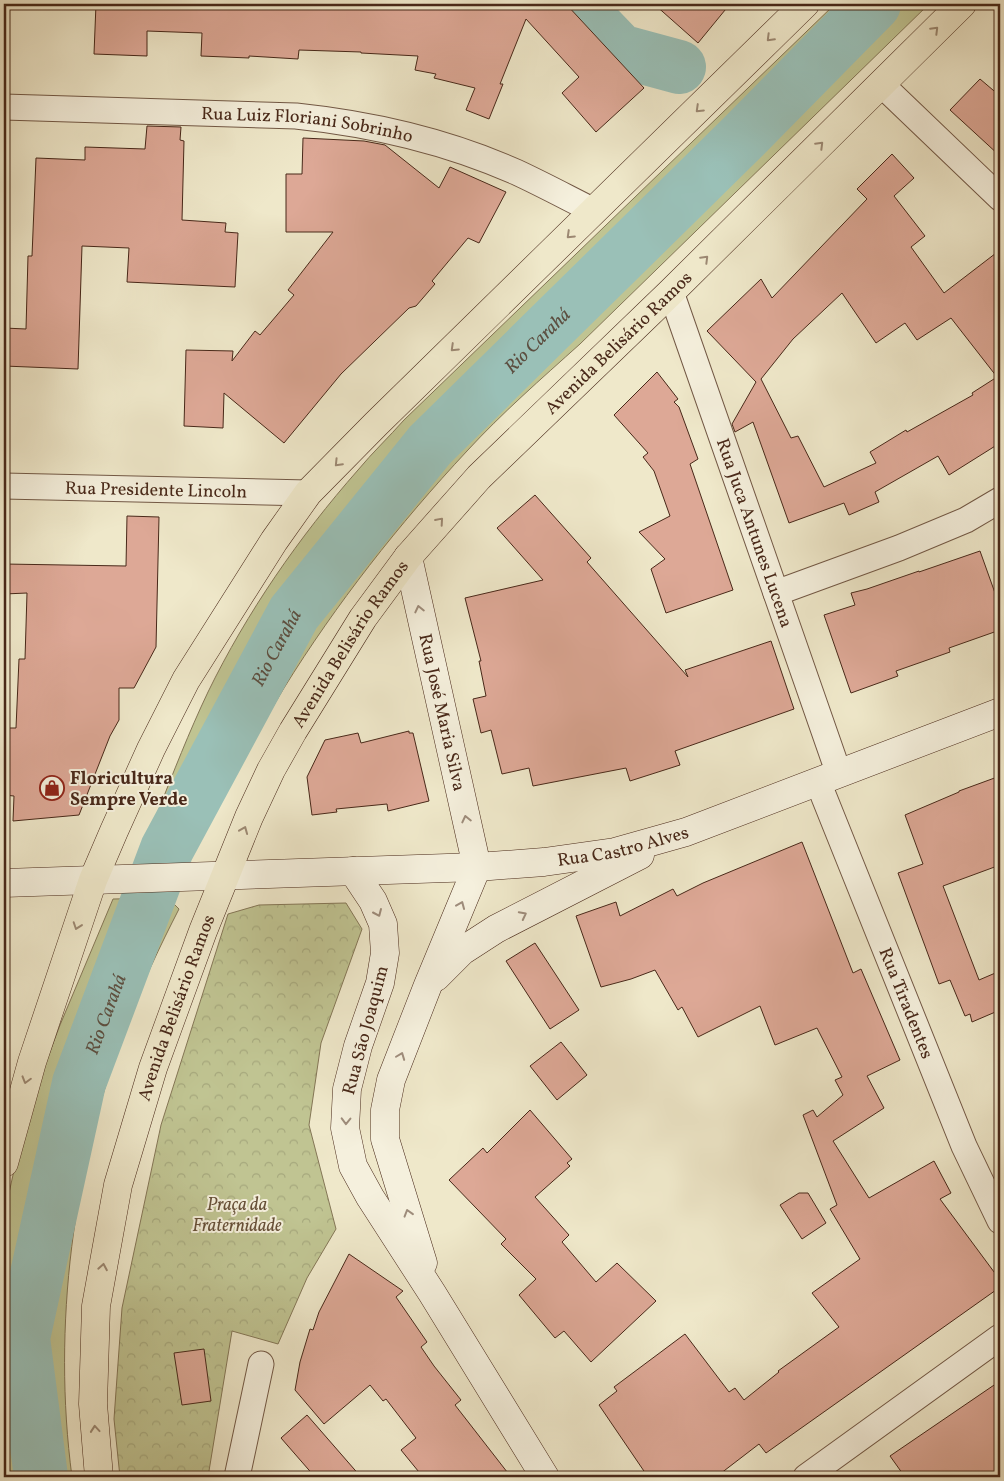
<svg xmlns="http://www.w3.org/2000/svg" width="1004" height="1481" viewBox="0 0 1004 1481" font-family="Vollkorn,serif">
	<defs>
		<pattern id="forest-crowns" width="20" height="18" patternUnits="userSpaceOnUse" patternTransform="scale(1.25)"><rect width="20" height="18" fill="#c0c492"/><path d="M2 6a3 3 0 1 1 6 0M12 15a3 3 0 1 1 6 0" fill="none" stroke="#a6a87d"/></pattern>
	</defs>
	<rect width="100%" height="100%" fill="#efe8ca"/>
	<filter id="stains"><feTurbulence type="fractalNoise" baseFrequency=".004" numOctaves="4"/><feColorMatrix values="0 0 0 0 .2 0 0 0 0 .09 0 0 0 0 .02 0 0 0 .5 -.17"/></filter>
	<radialGradient id="worn" r=".72"><stop offset=".6" stop-color="#630" stop-opacity="0"/><stop offset="1" stop-color="#630" stop-opacity=".3"/></radialGradient>
	<path fill="#c0c492" stroke="#847656" d="M 835,4 L 929,4 L 580,344 C 541,379 502,413 467,451 C 399,524 336,604 284,688 C 259,729 236,772 214,814 L 157,814 C 173,773 189,732 208,692 C 247,612 299,537 358,470 C 372,453 389,437 404,420 Z
		M 168,898 L 179,909 C 160,946 142,984 127,1023 C 73,1165 52,1326 72,1477 L 4,1477 L 5,1211 L 19,1148 L 37,1086 L 60,1025 L 113,899 Z"/>
	<path fill="url(#forest-crowns)" stroke="#847656" d="M 346,903 L 362,929 L 321,1043 L 309,1125 L 336,1229 L 307,1278 L 278,1344 L 232,1331 L 208,1477 L 120,1477 L 114,1419 L 122,1308 L 161,1125 L 228,914 L 259,905 Z"/>
	<g fill="none" stroke-linecap="round" stroke-linejoin="round">
		<g stroke="#9ac0b7" stroke-width="54">
			<path d="M 575,4 L 620,51 L 679,67"/>
			<path id="s1" d="M 41,1477 L 23,1338 L 79,1083 L 167,849 L 294,613 L 430,445 L 745,135 L 874,4"/>
		</g>
	</g>
	<path fill="#dda896" stroke="#482819" fill-rule="evenodd" d="M 96,4 L 566,4 L 644,88 L 596,132 L 562,93 L 579,77 L 526,19 L 500,84 L 503,84 L 489,119 L 466,110 L 475,88 L 434,78 L 436,74 L 415,70 L 418,56 L 361,53 L 361,52 L 299,50 L 298,59 L 249,56 L 249,58 L 201,56 L 202,33 L 147,31 L 147,56 L 94,54 Z
		M 654,4 L 730,4 L 698,43 Z
		M 980,79 L 1000,96 L 1000,156 L 950,110 Z
		M 147,126 L 181,127 L 180,140 L 184,141 L 182,220 L 226,223 L 225,232 L 238,233 L 235,287 L 127,282 L 129,248 L 82,246 L 78,369 L 4,366 L 4,328 L 26,329 L 28,256 L 32,256 L 36,158 L 85,160 L 85,147 L 145,149 Z
		M 303,138 L 364,141 L 385,145 L 439,188 L 450,167 L 506,192 L 479,243 L 468,238 L 432,281 L 435,284 L 416,306 L 409,308 L 341,374 L 284,443 L 224,393 L 223,428 L 184,426 L 186,350 L 233,351 L 232,361 L 255,331 L 260,335 L 294,295 L 288,290 L 333,232 L 286,232 L 286,174 L 302,174 Z
		M 892,154 L 914,178 L 894,196 L 925,236 L 911,247 L 944,293 L 1000,250 L 1000,443 L 949,475 L 938,456 L 875,492 L 879,502 L 849,515 L 844,503 L 789,523 L 753,422 L 735,432 L 732,424 L 756,382 L 707,331 L 761,279 L 772,298 L 867,199 L 857,189 ZM 842,293 L 876,343 L 905,323 L 917,340 L 951,318 L 997,377 L 972,393 L 973,395 L 907,432 L 906,430 L 870,452 L 876,463 L 824,487 L 798,436 L 791,438 L 761,379 L 793,339 Z
		M 657,372 L 678,399 L 674,402 L 679,407 L 698,459 L 690,464 L 733,590 L 666,613 L 651,569 L 665,559 L 639,532 L 670,516 L 654,471 L 643,457 L 648,453 L 614,415 Z
		M 535,495 L 591,558 L 587,562 L 688,677 L 685,670 L 771,641 L 794,709 L 675,751 L 680,765 L 630,781 L 626,768 L 533,786 L 529,768 L 502,774 L 491,730 L 481,733 L 473,699 L 486,696 L 479,661 L 481,661 L 465,598 L 543,580 L 497,528 Z
		M 127,516 L 159,517 L 156,647 L 134,688 L 119,688 L 119,720 L 110,736 L 79,815 L 13,821 L 14,796 L 4,795 L 4,728 L 16,728 L 19,659 L 25,659 L 27,593 L 4,594 L 4,564 L 126,566 Z
		M 980,551 L 1000,607 L 1000,630 L 949,648 L 950,652 L 896,671 L 898,676 L 851,693 L 824,615 L 855,605 L 851,593 L 867,589 L 919,571 L 919,572 Z
		M 409,731 L 409,733 L 413,733 L 429,801 L 388,811 L 387,804 L 336,809 L 337,812 L 312,815 L 307,777 L 325,740 L 358,733 L 361,743 Z
		M 1000,776 L 1000,865 L 943,886 L 979,980 L 1000,971 L 1000,1010 L 972,1022 L 970,1014 L 965,1016 L 950,980 L 939,984 L 898,873 L 923,864 L 905,815 L 959,792 L 959,791 Z
		M 802,842 L 853,973 L 861,969 L 900,1060 L 867,1076 L 884,1108 L 833,1141 L 869,1198 L 934,1161 L 951,1193 L 940,1199 L 1000,1280 L 996,1290 L 766,1453 L 759,1444 L 716,1477 L 648,1477 L 599,1405 L 617,1391 L 614,1387 L 685,1334 L 729,1392 L 735,1388 L 744,1400 L 779,1372 L 778,1371 L 839,1327 L 812,1293 L 860,1259 L 830,1209 L 837,1205 L 803,1115 L 813,1110 L 817,1117 L 843,1095 L 835,1080 L 842,1077 L 817,1028 L 775,1045 L 760,1006 L 698,1037 L 682,1007 L 678,1010 L 655,970 L 631,979 L 601,987 L 576,916 L 616,902 L 620,916 L 673,889 L 677,896 L 703,883 Z
		M 535,943 L 579,1010 L 550,1029 L 506,961 Z
		M 561,1042 L 587,1075 L 557,1100 L 530,1066 Z
		M 530,1110 L 572,1159 L 567,1163 L 570,1166 L 535,1197 L 569,1235 L 562,1242 L 596,1282 L 617,1263 L 656,1301 L 591,1362 L 564,1331 L 555,1338 L 519,1295 L 536,1279 L 501,1244 L 506,1239 L 449,1180 L 483,1148 L 487,1153 Z
		M 799,1193 L 808,1193 L 826,1223 L 802,1239 L 780,1205 Z
		M 349,1254 L 403,1291 L 396,1297 L 427,1342 L 421,1347 L 434,1366 L 461,1400 L 455,1405 L 511,1477 L 423,1477 L 401,1450 L 416,1438 L 386,1399 L 383,1401 L 370,1385 L 324,1424 L 295,1390 L 300,1362 L 310,1329 L 313,1330 L 319,1312 Z
		M 204,1349 L 211,1401 L 182,1405 L 174,1353 Z
		M 1000,1381 L 1000,1477 L 905,1477 L 890,1456 Z
		M 307,1415 L 361,1477 L 315,1477 L 281,1438 Z"/>
	<g fill="none" stroke-linecap="round" stroke-linejoin="round">
		<defs>
			<g id="street">
				<path d="M 881,84 L 1000,198"/>
				<path id="s2" d="M 4,107 L 296,116 C 372,124 446,141 516,172 C 542,184 568,198 594,211"/>
				<path id="s3" d="M 671,292 L 839,774"/>
				<path id="s4" d="M 4,486 L 308,493"/>
				<path d="M 776,593 L 899,548 L 966,520 L 1000,500"/>
				<path id="s5" d="M 818,782 L 964,1146 L 1000,1221"/>
				<path d="M 237,1477 L 261,1364"/>
				<path d="M 806,1477 L 1000,1337"/>
			</g>
			<g id="secondary">
				<path id="s6" d="M 408,557 L 477,867"/>
				<path d="M 353,871 L 373,901 L 383,924 L 385,953 L 380,983 L 358,1046 L 347,1089 L 345,1128 L 353,1166 L 370,1197 L 432,1293 L 545,1477"/>
				<path id="s7" d="M 4,883 L 477,867 L 544,862 L 615,852 L 686,832 L 1000,712"/>
				<path d="M 436,977 L 462,951 L 496,929 L 640,855"/>
				<path d="M 423,1263 L 385,1139 L 385,1110 L 391,1080 L 428,985 L 477,867"/>
			</g>
			<g id="primary">
				<path d="M 4,1163 L 32,1062 L 93,880 L 114,831 L 151,749 L 186,680 L 274,541 L 308,493 L 376,424 L 805,4"/>
				<path id="s8" d="M 99,1477 L 93,1404 L 96,1306 L 118,1185 L 153,1068 L 203,931 L 249,817 L 271,770 L 293,731 L 363,618 L 408,557 L 479,477 L 671,292 L 962,4"/>
			</g>
		</defs>
		<use href="#street" stroke="#725845" stroke-width="27"/>
		<use href="#secondary" stroke="#482819" stroke-width="29"/>
		<use href="#primary" stroke="#482819" stroke-width="29"/>
		<use href="#street" stroke="#f5f0dd" stroke-width="25"/>
		<use href="#secondary" stroke="#f5f0dd" stroke-width="28"/>
		<use href="#primary" stroke="#efe8ca" stroke-width="28"/>
	</g>
	<defs><path id="oneway-chevron" d="M-2-3.5L2.5 0L-2 3.5" fill="none" stroke-width="1.6" stroke-linecap="round" stroke-linejoin="round" transform="scale(1.25)"/></defs>
	<g stroke="#9c8872">
		<use href="#oneway-chevron" transform="translate(935 30) rotate(-45)"/>
		<use href="#oneway-chevron" transform="translate(770 38) rotate(135)"/>
		<use href="#oneway-chevron" transform="translate(699 109) rotate(136)"/>
		<use href="#oneway-chevron" transform="translate(820 145) rotate(-45)"/>
		<use href="#oneway-chevron" transform="translate(570 235) rotate(136)"/>
		<use href="#oneway-chevron" transform="translate(705 259) rotate(-45)"/>
		<use href="#oneway-chevron" transform="translate(454 348) rotate(136)"/>
		<use href="#oneway-chevron" transform="translate(338 463) rotate(134)"/>
		<use href="#oneway-chevron" transform="translate(440 521) rotate(-49)"/>
		<use href="#oneway-chevron" transform="translate(244 830) rotate(-68)"/>
		<use href="#oneway-chevron" transform="translate(77 926) rotate(109)"/>
		<use href="#oneway-chevron" transform="translate(26 1080) rotate(106)"/>
		<use href="#oneway-chevron" transform="translate(103 1267) rotate(-80)"/>
		<use href="#oneway-chevron" transform="translate(95 1429) rotate(-95)"/>
	</g>
	<g stroke="#9e8c7b">
		<use href="#oneway-chevron" transform="translate(419 609) rotate(-103)"/>
		<use href="#oneway-chevron" transform="translate(466 819) rotate(-103)"/>
		<use href="#oneway-chevron" transform="translate(461 905) rotate(-67)"/>
		<use href="#oneway-chevron" transform="translate(378 913) rotate(66)"/>
		<use href="#oneway-chevron" transform="translate(523 915) rotate(-27)"/>
		<use href="#oneway-chevron" transform="translate(401 1056) rotate(-69)"/>
		<use href="#oneway-chevron" transform="translate(346 1121) rotate(91)"/>
		<use href="#oneway-chevron" transform="translate(408 1213) rotate(-107)"/>
	</g>
	<defs>
		<symbol id="shop-ring" viewBox="-11 -11 22 22"><circle r="9.5" fill="#f5f0dd" stroke="#8f2418" stroke-width="1.5"/><path d="M-5-2.5h2.3a2.7 3.5 0 0 1 5.4 0H5L5.5 6h-11ZM-1.5-2.5h3a1.5 2.3 0 0 0-3 0Z" fill="#8f2418"/></symbol>
	</defs>
	<g fill-rule="evenodd">
		<use href="#shop-ring" x="38" y="774" width="28" height="28"/>
	</g>
	<g text-anchor="middle" stroke-width="4" stroke-linejoin="round" paint-order="stroke">
		<g font-size="18" fill="#482819" stroke="#f5f0dd">
			<text dy="6" stroke="none"><textPath href="#s2" startOffset="304">Rua Luiz Floriani Sobrinho</textPath></text>
			<text dy="6" stroke="none"><textPath href="#s8" startOffset="1291">Avenida Belisário Ramos</textPath></text>
			<text dy="6" stroke="none"><textPath href="#s4" startOffset="152">Rua Presidente Lincoln</textPath></text>
			<text dy="6" stroke="none"><textPath href="#s3" startOffset="255">Rua Juca Antunes Lucena</textPath></text>
			<text dy="6" stroke="none"><textPath href="#s8" startOffset="886">Avenida Belisário Ramos</textPath></text>
			<text dy="6" stroke="none"><textPath href="#s6" startOffset="159">Rua José Maria Silva</textPath></text>
			<text dy="6" stroke="none"><textPath href="#s7" startOffset="621">Rua Castro Alves</textPath></text>
			<text dy="6" stroke="none"><textPath href="#s5" startOffset="238">Rua Tiradentes</textPath></text>
			<text dy="6" stroke="none"><textPath href="#s8" startOffset="481">Avenida Belisário Ramos</textPath></text>
			<text transform="translate(365 1030) rotate(-75)" y="6">Rua São Joaquim</text>
		</g>
		<g font-size="18" font-weight="bold" fill="#482819" stroke="#f5f0dd" text-anchor="start">
			<text x="70" y="784">Floricultura<tspan x="70" dy="21">Sempre Verde</tspan></text>
		</g>
		<g font-size="18" font-style="italic" fill="#664f37" stroke="#f5f0dd">
			<text x="237" y="1210">Praça da<tspan x="237" dy="21">Fraternidade</tspan></text>
		</g>
		<g font-size="19" font-style="italic" fill="#5c4e40" stroke="#f5f0dd">
			<text dy="7" stroke="none"><textPath href="#s1" startOffset="1285">Rio Carahá</textPath></text>
			<text dy="7" stroke="none"><textPath href="#s1" startOffset="880">Rio Carahá</textPath></text>
			<text dy="7" stroke="none"><textPath href="#s1" startOffset="475">Rio Carahá</textPath></text>
		</g>
	</g>
	<rect width="1004" height="1481" fill="none" stroke="#efe8ca" stroke-width="20"/>
	<rect x="5" y="5" width="994" height="1471" fill="none" stroke="#482819" stroke-width="2.5"/>
	<rect x="10" y="10" width="984" height="1461" fill="none" stroke="#482819"/>
	<rect width="100%" height="100%" filter="url(#stains)"/>
	<rect width="100%" height="100%" fill="url(#worn)"/>
</svg>
